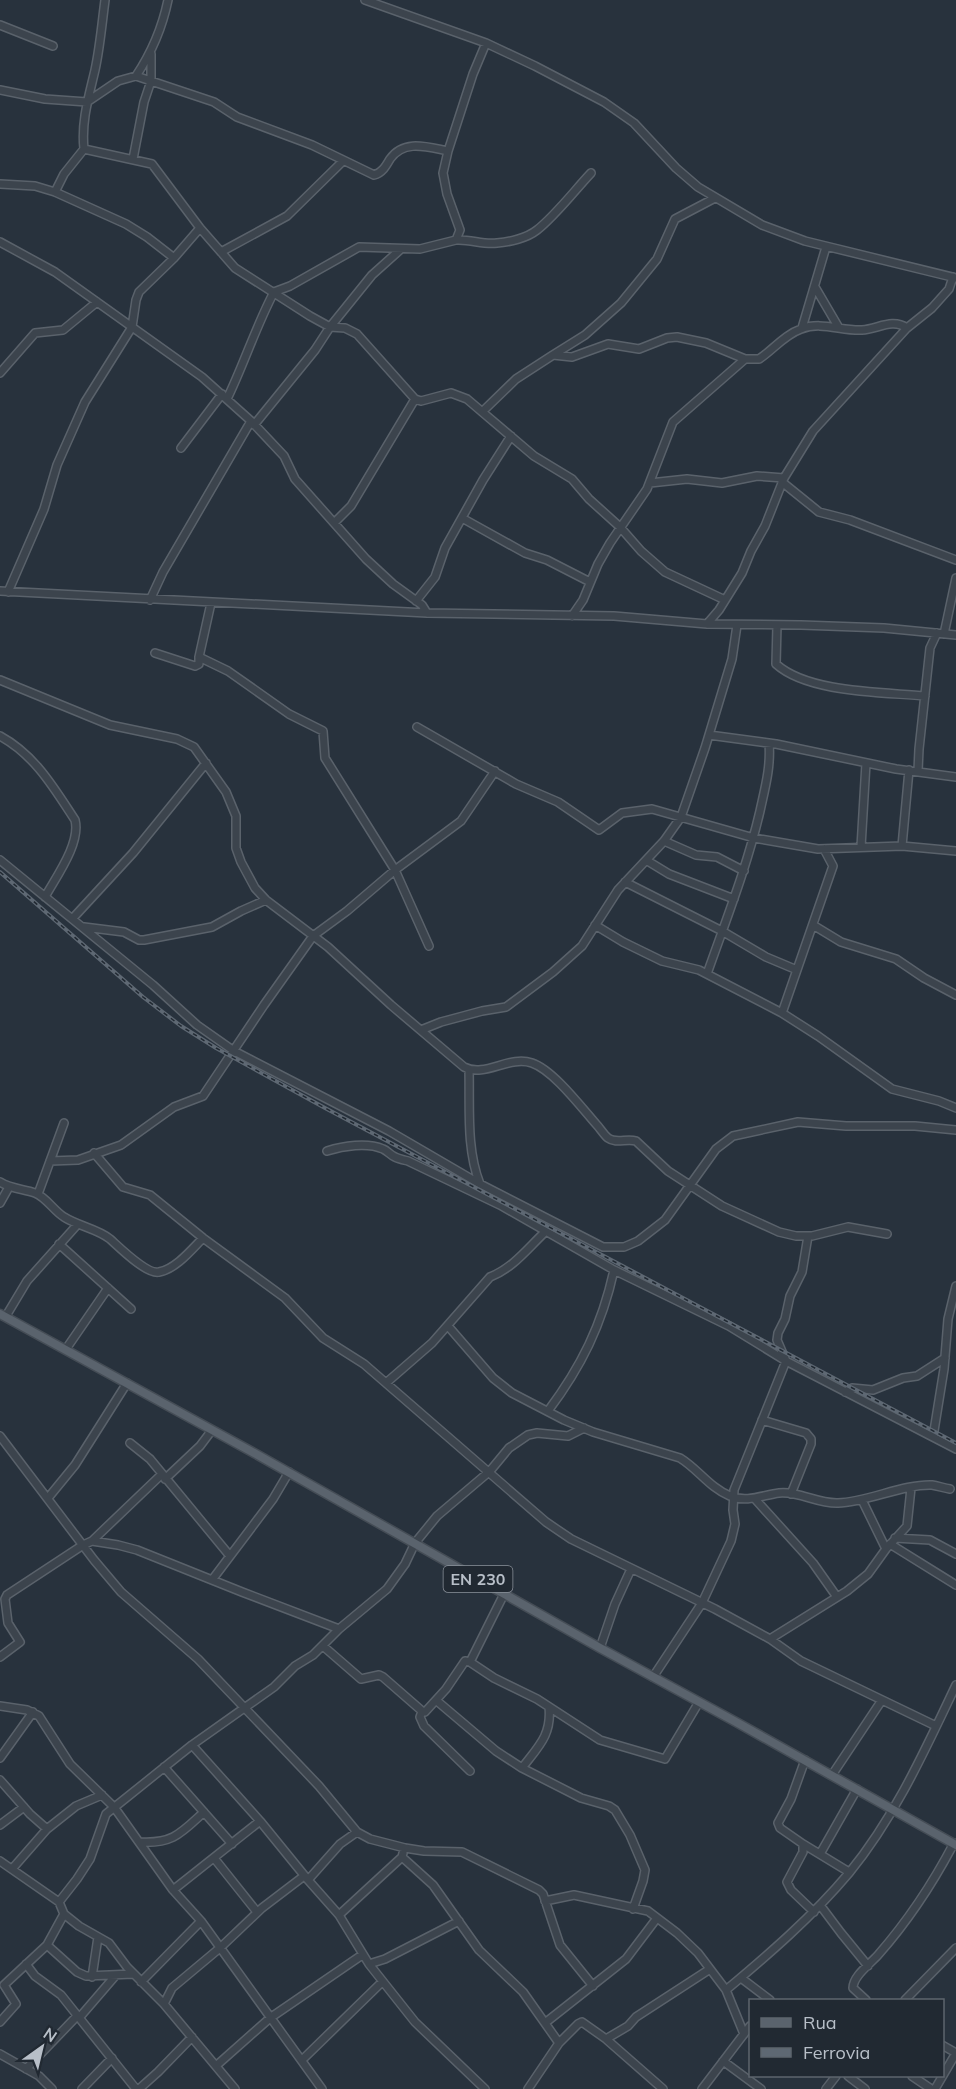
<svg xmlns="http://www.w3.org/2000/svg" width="956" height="2089" viewBox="0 0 956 2089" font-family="Mulish,sans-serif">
	<rect width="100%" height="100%" fill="#28323d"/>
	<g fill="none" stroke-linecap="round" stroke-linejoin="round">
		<defs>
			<path id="minor" d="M 365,0 L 486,43 L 535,66 L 604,102 L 634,123 L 676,168 L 698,187 L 762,225 L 805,241 L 956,278
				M 0,25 L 53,46
				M 136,76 L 214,102 L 237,117 L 312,145 L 374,175 C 382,173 386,166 390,159 C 404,139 427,147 448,151
				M 0,90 L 45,99 L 87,102 L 118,81 L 136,76 C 152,52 162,29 168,0
				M 84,149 L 152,164 L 200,228 L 235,268 L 310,316 L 330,327 L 345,328 L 357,334 L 415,399 L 421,401 L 451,393 L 467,399 L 534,456 L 572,479 L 589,499 L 620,527 L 641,551 L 665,572 L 725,600
				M 133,159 L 144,102 L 151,81 L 151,54
				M 0,184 L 35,186 L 55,192 L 126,224 L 147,237 L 174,258
				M 55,192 L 64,174 L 84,149 C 81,121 89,96 95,70 C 100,47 102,23 105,0
				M 456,240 C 471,239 483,245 497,243 C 510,242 527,238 537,230 C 555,216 575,190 591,173
				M 0,242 L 55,272 L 202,377 L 251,421 L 284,456 L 295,479 L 366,559 L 393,584 L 422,605 L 427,613
				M 221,252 L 287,216 L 343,161
				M 815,287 L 839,328
				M 802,328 L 826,247
				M 553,355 L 585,335 L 621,303 L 657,259 L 675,219 L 715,198
				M 0,373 L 35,333 L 63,330 L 97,302
				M 227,399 C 244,364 256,326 274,292 L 290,286 L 359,247 L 420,249 L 456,240 L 460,230 L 447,194 L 443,173 L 448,151 L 473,74 L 486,43
				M 483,411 L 516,379 L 553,355 L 572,357 L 608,344 L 639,349 L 667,338 L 677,337 L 706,343 L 745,359 L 759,359 C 773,350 784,335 801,329 C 821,321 841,331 862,330 C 878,329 892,318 907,328
				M 254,425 L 315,350 L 330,327 L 372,275 L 401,249
				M 181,448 L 222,394
				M 782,482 L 819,512 L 850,520 L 956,560
				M 650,483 L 687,479 L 722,483 L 757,476 L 784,478
				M 462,518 L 525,553 L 547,560 L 590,582
				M 334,523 L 351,506 L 415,399
				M 0,591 L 427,613 L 614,616 L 707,624 L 801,625 L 884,628 L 956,635
				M 8,592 L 44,509 L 57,465 L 85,402 L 132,327 L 136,300 L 139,292 L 174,258 L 200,228
				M 150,600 L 163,572 L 251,421
				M 416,601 L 435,577 L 445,548 L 483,480 L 511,436
				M 572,616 L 583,600 L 598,564 L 610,543 L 647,489 L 673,422 L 745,359
				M 707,624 L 719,610 L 742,573 L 751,551 L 765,526 L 784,478 L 813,431 L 907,328 L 932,308 L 949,289 L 953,277
				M 777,625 L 776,664 C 808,693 883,692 925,696
				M 944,634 L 956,578
				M 155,653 L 195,666 L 199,664 L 199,657 L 228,671 L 289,714 L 323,731 L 325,758 L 395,870 L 429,946
				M 199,657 L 211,603
				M 0,680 L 110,725 L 177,739 L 194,747 L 226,792 L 236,816 L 236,848 L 241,862 L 255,888 L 266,900 L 328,947 L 391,1005 L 464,1067 C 485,1078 509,1055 532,1063 C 553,1070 581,1107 596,1124 C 600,1128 604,1135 608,1138 C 616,1144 627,1138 636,1141 L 668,1171 L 722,1206 L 779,1232 L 796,1236 L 812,1236 L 848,1227 L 887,1234
				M 417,727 L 516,784 L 558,802 L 599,830 L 622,813 L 652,809 L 754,838 L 818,849 L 902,846 L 956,851
				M 709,735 L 776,744 L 896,769 L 956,777
				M 0,736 C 35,755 54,788 75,820 C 81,843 56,877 45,897
				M 918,771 L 919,749 L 930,648 L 937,633
				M 664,841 L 696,855 L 717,857 L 744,871
				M 902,846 L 909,770
				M 861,847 L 866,763
				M 0,860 L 153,985 L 197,1025 L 234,1051 L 389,1131 L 480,1184 L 603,1247 L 624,1247 L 638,1241 L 665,1220 L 716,1149 L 733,1136 L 798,1122 L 846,1126 L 915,1126 L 956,1130
				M 646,860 L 669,874 L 734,899
				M 625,882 L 722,931 L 766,957 L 797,970
				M 73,918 L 133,853 L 206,763
				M 595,925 L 623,942 L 662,961 L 699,970 L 782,1013 L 818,1036 L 892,1089 L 939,1101 L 956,1108
				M 813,925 L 841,942 L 896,959 L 924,978 L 956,995
				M 84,927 L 124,932 L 139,940 L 144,940 L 212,927 L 241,911 L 266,900
				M 707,974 C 726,920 747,867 760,811 C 765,788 771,767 769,743
				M 782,1013 L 833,866 L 824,849
				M 421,1030 L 441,1022 L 482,1011 L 506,1007 L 553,972 L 582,946 L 618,890 L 664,841 L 681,817 L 705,748 L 732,659 L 737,625
				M 469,1069 C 470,1107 466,1149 480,1184
				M 327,1151 C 343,1146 367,1142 383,1149 C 388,1151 390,1155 395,1157 C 399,1159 404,1160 408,1161 L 500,1205 L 614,1270 L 729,1326 L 786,1361 L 956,1449
				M 94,1153 L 123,1187 L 150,1195 L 203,1238 L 285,1298 L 323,1338 L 364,1364 L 546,1522 L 571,1539 L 715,1609 L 770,1639 L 801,1661 L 936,1726
				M 50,1161 L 78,1160 L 121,1145 L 174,1107 L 203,1096 L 264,1005 L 313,936 L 347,911 L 395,870 L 461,821 L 495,771
				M 0,1182 C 11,1189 24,1189 35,1193 C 46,1197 54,1211 64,1217 C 78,1226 98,1229 110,1239 C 119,1247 147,1275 159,1272 C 176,1269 192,1249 203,1238
				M 38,1194 L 64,1123
				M 0,1203 L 9,1187
				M 59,1244 L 131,1309
				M 6,1316 L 27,1281 L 77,1225
				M 448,1326 L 493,1378 L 512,1393 L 564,1420 L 593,1432 L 680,1458 C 698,1469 710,1488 730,1496 C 747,1503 763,1495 779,1493 C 799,1491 818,1504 838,1503 C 868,1502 903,1484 932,1485 C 938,1486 944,1488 950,1489
				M 66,1349 L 108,1288
				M 386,1383 L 432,1343 L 490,1277 C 513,1268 527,1249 545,1232
				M 845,1392 L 852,1388 L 873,1390 L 903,1378 L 917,1376 L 945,1358
				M 548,1411 C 581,1367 602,1325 614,1270
				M 762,1420 L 806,1433 L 811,1439 L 811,1444 L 791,1494
				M 0,1436 L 94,1560 L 121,1592 L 198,1659 L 319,1786 L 357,1832 L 370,1839 L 405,1848 L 424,1851 L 462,1852 L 539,1890 L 543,1894 L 560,1945 L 593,1986
				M 933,1437 L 944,1369 L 948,1319 L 956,1286
				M 130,1443 L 150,1459 L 230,1556
				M 165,1479 L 200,1446 L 212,1430
				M 48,1498 L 75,1465 L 127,1383
				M 755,1499 L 813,1563 L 837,1597
				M 862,1500 L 886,1549
				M 895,1538 L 930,1540 L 956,1554
				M 92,1541 L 162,1474
				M 890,1544 L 956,1585
				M 212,1580 L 273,1499 L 289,1472
				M 504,1594 L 470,1662 L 494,1678 L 537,1699 L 600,1740 L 665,1759 L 699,1702
				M 770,1639 L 847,1591 L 868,1574 L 886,1549 L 907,1526 L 911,1488
				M 323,1646 L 361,1679 L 379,1675 L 383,1677 L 422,1711 L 425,1712 L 446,1689 L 465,1661 L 470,1662
				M 600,1648 L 615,1604 L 631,1569
				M 0,1657 L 20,1642 L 8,1623 L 5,1599 L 7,1595 L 83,1545 L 92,1541 L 118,1545 L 137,1550 L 242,1592 L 339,1629
				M 653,1677 L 702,1603 L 731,1541 L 735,1524 L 733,1510 L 734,1490 L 786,1361 L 777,1340 L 778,1333 L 785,1319 L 790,1296 L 802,1272 L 808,1236
				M 437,1701 L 496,1751 L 522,1768 L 581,1798 L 609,1806 L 615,1810 L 630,1835 L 645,1870 L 643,1881 L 633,1909
				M 0,1706 L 27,1710 L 39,1716 L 70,1764 L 114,1807 L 173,1890 L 201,1921 L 322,2089
				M 422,1711 L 420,1717 L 424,1726 L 470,1771
				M 192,1745 L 260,1821 L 308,1880 L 339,1915 L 369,1964 L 415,2022 L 485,2089
				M 0,1758 L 33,1712
				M 805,1760 L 791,1799 L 778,1823 L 780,1828 L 803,1844 L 803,1852 L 787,1882 L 791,1890 L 814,1912
				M 164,1767 L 232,1844
				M 522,1768 C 538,1747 552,1735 549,1707
				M 832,1775 L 882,1700
				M 0,1780 L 30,1814 L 47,1829
				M 0,1825 L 24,1807
				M 140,1842 C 173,1844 181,1833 204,1812
				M 803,1844 L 849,1872
				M 820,1854 L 857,1789
				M 402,1857 L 433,1885 L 479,1950 L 523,1992 L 559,2043
				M 214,1858 L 257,1912
				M 0,1861 L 59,1902 L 64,1914 L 79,1926 L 109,1943 L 127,1967 L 164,2004 L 235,2089
				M 12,1869 L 47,1829 L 76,1806 L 102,1795
				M 308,1880 L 340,1844 L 357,1832
				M 173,1890 L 260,1821
				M 545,1901 L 574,1895 L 648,1911 L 677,1933 L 698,1953 L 726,1990 L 744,2034
				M 59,1902 L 77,1879 L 90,1859 L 106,1814 L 192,1745 L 274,1687 L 295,1666 L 313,1655 L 339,1629 L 387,1589 L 405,1564 L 415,1543 L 437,1516 L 490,1471 L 509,1448 L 528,1435 L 537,1433 L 568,1436 L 584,1428
				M 820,1905 L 841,1933 L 868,1966
				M 339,1915 L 402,1857 L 403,1853
				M 47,1945 L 77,1972 L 86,1976 L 133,1974
				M 26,1964 L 35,1976 L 61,1995 L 136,2089
				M 369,1964 L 385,1959 L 459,1921
				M 92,1977 L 98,1937
				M 741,1978 L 770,2000
				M 141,1982 L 201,1921
				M 726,1990 C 769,1954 812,1917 849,1873 C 895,1817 925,1750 956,1685
				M 866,2000 L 853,1988 C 853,1976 870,1964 878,1955 C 907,1922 933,1883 954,1843
				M 905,2000 L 956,1948
				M 164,2004 L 172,1988 L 221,1947 L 262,1908 L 304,1876
				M 79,2018 L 116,1975
				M 0,2022 L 16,2004 L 4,1985 L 47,1945 L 64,1914
				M 545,2023 L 626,1959 L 657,1918
				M 606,2039 L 628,2026 L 636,2017 L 710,1969
				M 942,2045 L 956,2053
				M 0,2054 L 39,2076 L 52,2089
				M 302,2060 L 382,1982
				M 723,2061 L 761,2089
				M 217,2065 L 270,2018 L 362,1955
				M 26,2069 L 77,2016
				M 848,2076 L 865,2089
				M 912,2076 L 931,2089
				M 82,2089 L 112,2058
				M 139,2089 L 158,2072 L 192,2037
				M 528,2089 L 559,2043 L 578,2024 L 582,2022 L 606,2039 L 663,2089
				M 702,2089 L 750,2026
				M 826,2089 L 836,2076
				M 935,2089 L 956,2053"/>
			<path id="major" d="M 0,1314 L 256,1454 L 600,1648 L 736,1722 L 956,1845"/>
		</defs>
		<use href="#minor" stroke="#5a626b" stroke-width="10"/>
		<use href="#major" stroke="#454d56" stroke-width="11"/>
		<use href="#minor" stroke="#3c444d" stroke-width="7"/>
		<use href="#major" stroke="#5a636d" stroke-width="8"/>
		<defs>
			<path id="rail" d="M 0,872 L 143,997 L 181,1026 L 216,1048 L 325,1108 L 956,1443"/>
		</defs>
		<use href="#rail" stroke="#5e6873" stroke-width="4"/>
		<use href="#rail" stroke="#212932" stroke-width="1.5" stroke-dasharray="4.5" stroke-linecap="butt"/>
	</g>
	<g text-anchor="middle" stroke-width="5" stroke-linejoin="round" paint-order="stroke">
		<rect fill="#212932" stroke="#8b929b" stroke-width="1.5" x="443.5" y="1566" width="69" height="26" rx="4.5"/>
		<g font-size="16" font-weight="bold" fill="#b8bfc8">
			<text x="478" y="1585">EN 230</text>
		</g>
	</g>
	<rect x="749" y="1999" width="195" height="78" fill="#212932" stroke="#5d656e" stroke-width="1.5"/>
	<rect x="761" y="2018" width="30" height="9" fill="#5a636d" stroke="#5d656e" stroke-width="1.5"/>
	<text x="803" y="2029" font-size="18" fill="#b8bfc8">Rua</text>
	<rect x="761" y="2048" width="30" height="9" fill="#5e6873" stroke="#5d656e" stroke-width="1.5"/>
	<text x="803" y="2059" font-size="18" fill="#b8bfc8">Ferrovia</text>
	<g transform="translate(42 2047) rotate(34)" stroke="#212932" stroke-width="4.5" paint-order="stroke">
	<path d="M0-4.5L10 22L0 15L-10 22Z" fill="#b8bfc8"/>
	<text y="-9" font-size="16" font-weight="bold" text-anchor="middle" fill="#b8bfc8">N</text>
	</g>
</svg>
